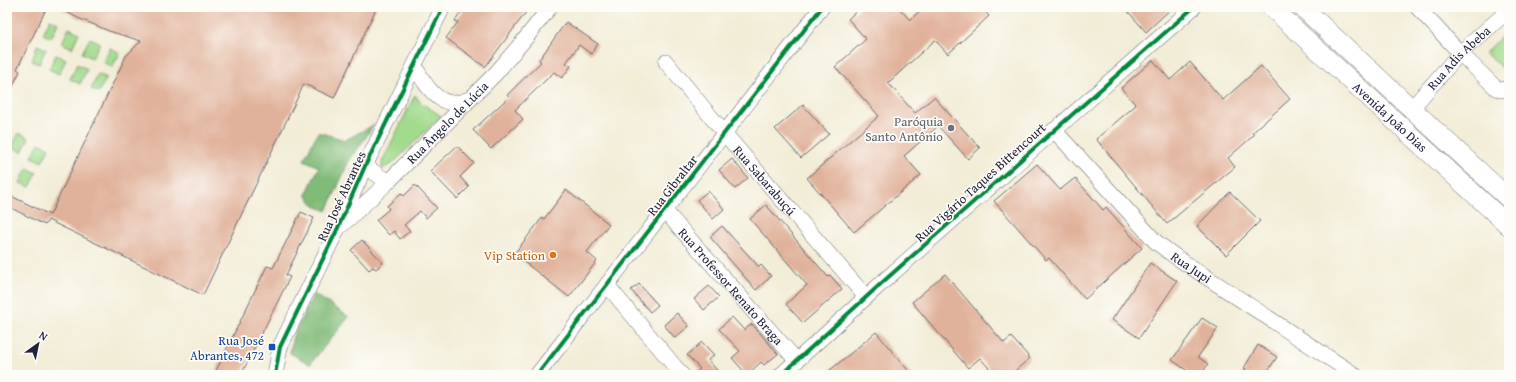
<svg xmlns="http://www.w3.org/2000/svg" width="1516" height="382" viewBox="0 0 1516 382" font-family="'Gentium Book Plus',serif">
	<rect width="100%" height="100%" fill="#fdfcf7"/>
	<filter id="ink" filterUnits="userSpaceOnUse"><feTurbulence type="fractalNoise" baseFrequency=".025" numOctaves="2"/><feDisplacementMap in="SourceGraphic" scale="8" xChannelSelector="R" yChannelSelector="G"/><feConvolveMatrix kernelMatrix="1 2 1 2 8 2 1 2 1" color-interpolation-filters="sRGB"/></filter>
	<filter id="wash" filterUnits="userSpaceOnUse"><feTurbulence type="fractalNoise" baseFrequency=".012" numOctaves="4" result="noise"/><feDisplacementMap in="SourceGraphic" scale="16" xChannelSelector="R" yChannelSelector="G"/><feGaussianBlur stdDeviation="0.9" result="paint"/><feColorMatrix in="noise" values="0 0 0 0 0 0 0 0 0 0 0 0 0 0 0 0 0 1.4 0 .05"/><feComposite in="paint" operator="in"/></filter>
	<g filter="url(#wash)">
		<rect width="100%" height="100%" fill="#f2edd7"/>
		<path fill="#a2db8d" stroke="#627e64" d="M 50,19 L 58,23 L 51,38 L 43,34 Z
			M 69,28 L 79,33 L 72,48 L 62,43 Z
			M 1509,29 L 1509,58 L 1502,68 L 1485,53 Z
			M 90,38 L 100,43 L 92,58 L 82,53 Z
			M 37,45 L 46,49 L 39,64 L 32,61 Z
			M 110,48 L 120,53 L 112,67 L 103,62 Z
			M 56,55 L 66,59 L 59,74 L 49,69 Z
			M 77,64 L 87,69 L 80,84 L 70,79 Z
			M 98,74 L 107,78 L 98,92 L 91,89 Z
			M 415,95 L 420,102 L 441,116 L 392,164 L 382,169 L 382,162 Z
			M 19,133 L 29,138 L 22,152 L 12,147 Z
			M 39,143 L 49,148 L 42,162 L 32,157 Z
			M 27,168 L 37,173 L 30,187 L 20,183 Z"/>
		<path fill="#81bb78" stroke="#526e5a" d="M 374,125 L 348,163 L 327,211 L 315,206 L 306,195 L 319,167 L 304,160 L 318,132 L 345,140 Z
			M 314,294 L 349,317 L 310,364 L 290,353 L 293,336 Z"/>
		<g id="blocks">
			<path fill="#e1b29b" d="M 7,7 L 47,7 L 17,69 L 20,71 L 7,98 Z
				M 57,7 L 377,7 L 334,98 L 304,84 L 203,295 L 48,220 L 45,225 L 7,206 L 7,194 L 50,215 L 126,56 L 141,41 L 109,31 L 78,18 Z
				M 465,7 L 530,7 L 485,67 L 446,38 L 458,22 L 455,21 Z
				M 861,7 L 898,7 L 910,20 L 924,7 L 981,7 L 989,16 L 948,54 L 935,40 L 888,83 L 915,113 L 934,97 L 980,148 L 968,159 L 938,126 L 904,156 L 921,175 L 854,232 L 807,178 L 879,116 L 835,67 L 866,39 L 848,19 Z
				M 1124,7 L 1173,7 L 1146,32 Z
				M 566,22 L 598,44 L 591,54 L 579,45 L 566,63 L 571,66 L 562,78 L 554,72 L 515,110 L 523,119 L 491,149 L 473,130 L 509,97 L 507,95 L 541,62 L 539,60 Z
				M 1153,60 L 1170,80 L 1190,62 L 1223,100 L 1261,66 L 1290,99 L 1252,133 L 1254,135 L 1228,158 L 1235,167 L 1167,224 L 1096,139 L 1136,105 L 1121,88 Z
				M 803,105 L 829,134 L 801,158 L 775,129 Z
				M 457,146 L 474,163 L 460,177 L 469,187 L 457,199 L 430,171 Z
				M 732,159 L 748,178 L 735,189 L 719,170 Z
				M 1037,164 L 1060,190 L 1075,178 L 1103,210 L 1106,207 L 1142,248 L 1085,299 L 1049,258 L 1046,260 L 994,201 Z
				M 415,185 L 437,208 L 426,218 L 420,211 L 404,225 L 410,231 L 400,239 L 394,231 L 389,235 L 376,220 L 389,209 L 387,206 L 401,193 L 404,196 Z
				M 566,190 L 609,224 L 587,252 L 597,261 L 569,297 L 514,254 L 542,218 L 544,219 Z
				M 708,191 L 724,209 L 713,219 L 697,200 Z
				M 1230,192 L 1260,221 L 1226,255 L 1197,226 Z
				M 766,205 L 828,277 L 830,275 L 842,289 L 803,323 L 786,304 L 807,285 L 750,219 Z
				M 301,212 L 314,218 L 286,275 L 290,277 L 241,375 L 214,375 L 267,266 L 273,268 Z
				M 722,226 L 759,267 L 761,265 L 771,276 L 756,290 L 710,237 Z
				M 362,240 L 383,263 L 376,269 L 373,267 L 369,270 L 351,250 Z
				M 1150,263 L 1177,281 L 1139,338 L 1112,320 Z
				M 945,274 L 1004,343 L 1011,337 L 1030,358 L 1010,375 L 995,375 L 980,358 L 968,368 L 912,302 Z
				M 639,284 L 658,305 L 650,312 L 631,290 Z
				M 709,286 L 719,297 L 704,310 L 694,299 Z
				M 677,313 L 689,326 L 675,338 L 664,325 Z
				M 732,317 L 744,330 L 752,324 L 778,354 L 764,365 L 761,362 L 747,375 L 732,358 L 740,351 L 719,329 Z
				M 1202,318 L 1218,328 L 1198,357 L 1208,364 L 1201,375 L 1193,375 L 1172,360 Z
				M 876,332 L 912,375 L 824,375 L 851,353 Z
				M 702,342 L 714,355 L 708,360 L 721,375 L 694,375 L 700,369 L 687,355 Z
				M 1258,345 L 1277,357 L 1265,375 L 1242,375 L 1246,369 L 1244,368 Z"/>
		</g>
	</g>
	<g filter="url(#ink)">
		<use href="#blocks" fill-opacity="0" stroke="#6b6972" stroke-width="1"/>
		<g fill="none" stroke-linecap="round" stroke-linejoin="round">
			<defs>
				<g id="minor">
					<path d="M 1417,7 L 1460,53 L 1496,88 L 1501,90 L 1509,88"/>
					<path id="s1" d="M 666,62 L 725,134 L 866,297"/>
					<path d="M 415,66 C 422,80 436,104 455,103 C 460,103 465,100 470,99"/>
					<path id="s2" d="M 1411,109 L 1460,53 L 1509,10"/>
					<path id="s3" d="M 1054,130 L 1156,242 L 1176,257 L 1355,375"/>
					<path d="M 365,166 L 388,182"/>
					<path id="s4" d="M 665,211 L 797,361"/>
					<path id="s5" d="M 342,225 L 388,182 L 496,73 L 525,39 L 550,7"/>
					<path d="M 607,285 L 682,375"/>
					<path d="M 275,375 L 280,347 L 337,230 L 365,166 L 443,7"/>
					<path d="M 537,375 L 822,7"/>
					<path d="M 781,375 L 885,280 L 1194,7"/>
				</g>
				<g id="major">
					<path id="s6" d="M 1271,7 L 1509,226"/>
					<path d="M 1302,7 L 1509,199"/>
				</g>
			</defs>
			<use href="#minor" stroke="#6b6972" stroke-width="16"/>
			<use href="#major" stroke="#6b6972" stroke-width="20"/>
			<use href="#minor" stroke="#fff" stroke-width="15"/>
			<use href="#major" stroke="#fff" stroke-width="19"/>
			<defs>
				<path id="cycleway" d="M 275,375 L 280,347 L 337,230 L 365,166 L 443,7
					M 537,375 L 822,7
					M 781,375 L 885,280 L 1194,7"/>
			</defs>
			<use href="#cycleway" stroke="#fdfcf7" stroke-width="6"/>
			<use href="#cycleway" stroke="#00873e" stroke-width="4"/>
		</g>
	</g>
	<circle fill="#6b7280" stroke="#fdfcf7" stroke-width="1.5" cx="951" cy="128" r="4"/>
	<circle fill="#e8710a" stroke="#fdfcf7" stroke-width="1.5" cx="553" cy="255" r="4"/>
	<rect fill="#1a4fb4" stroke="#fdfcf7" stroke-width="1.5" x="268" y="343" width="8" height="8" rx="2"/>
	<g text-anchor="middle" stroke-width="3.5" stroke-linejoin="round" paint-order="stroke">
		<g font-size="13" fill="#22223b" stroke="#fdfcf7">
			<text dy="5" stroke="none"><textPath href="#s2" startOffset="70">Rua Adis Abeba</textPath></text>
			<text dy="5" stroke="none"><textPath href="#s6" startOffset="162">Avenida João Dias</textPath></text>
			<text dy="5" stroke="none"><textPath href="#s5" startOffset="147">Rua Ângelo de Lúcia</textPath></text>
			<text dy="5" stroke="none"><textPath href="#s1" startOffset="154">Rua Sabarabuçú</textPath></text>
			<text transform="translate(980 182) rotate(-42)" y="5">Rua Vigário Taques Bittencourt</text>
			<text transform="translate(672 185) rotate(-52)" y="5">Rua Gibraltar</text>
			<text transform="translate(341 196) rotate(-65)" y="5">Rua José Abrantes</text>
			<text dy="5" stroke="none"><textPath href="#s3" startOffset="195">Rua Jupi</textPath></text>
			<text dy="5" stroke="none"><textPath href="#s4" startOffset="100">Rua Professor Renato Braga</textPath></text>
		</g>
		<g font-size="13" fill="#5b616d" stroke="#fdfcf7" text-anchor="end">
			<text x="943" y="126">Paróquia<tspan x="943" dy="15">Santo Antônio</tspan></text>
		</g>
		<g font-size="13" fill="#c56008" stroke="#fdfcf7" text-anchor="end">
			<text x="545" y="260">Vip Station</text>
		</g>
		<g font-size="13" fill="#164399" stroke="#fdfcf7" text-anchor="end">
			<text x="264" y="345">Rua José<tspan x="264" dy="15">Abrantes, 472</tspan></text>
		</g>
	</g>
	<rect width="1516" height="382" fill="none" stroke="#fdfcf7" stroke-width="24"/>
	<g transform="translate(38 344) rotate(33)" stroke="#fdfcf7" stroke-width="3" paint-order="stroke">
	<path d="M0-3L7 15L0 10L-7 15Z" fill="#22223b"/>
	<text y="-6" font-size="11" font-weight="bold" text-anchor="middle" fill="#22223b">N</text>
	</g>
</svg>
